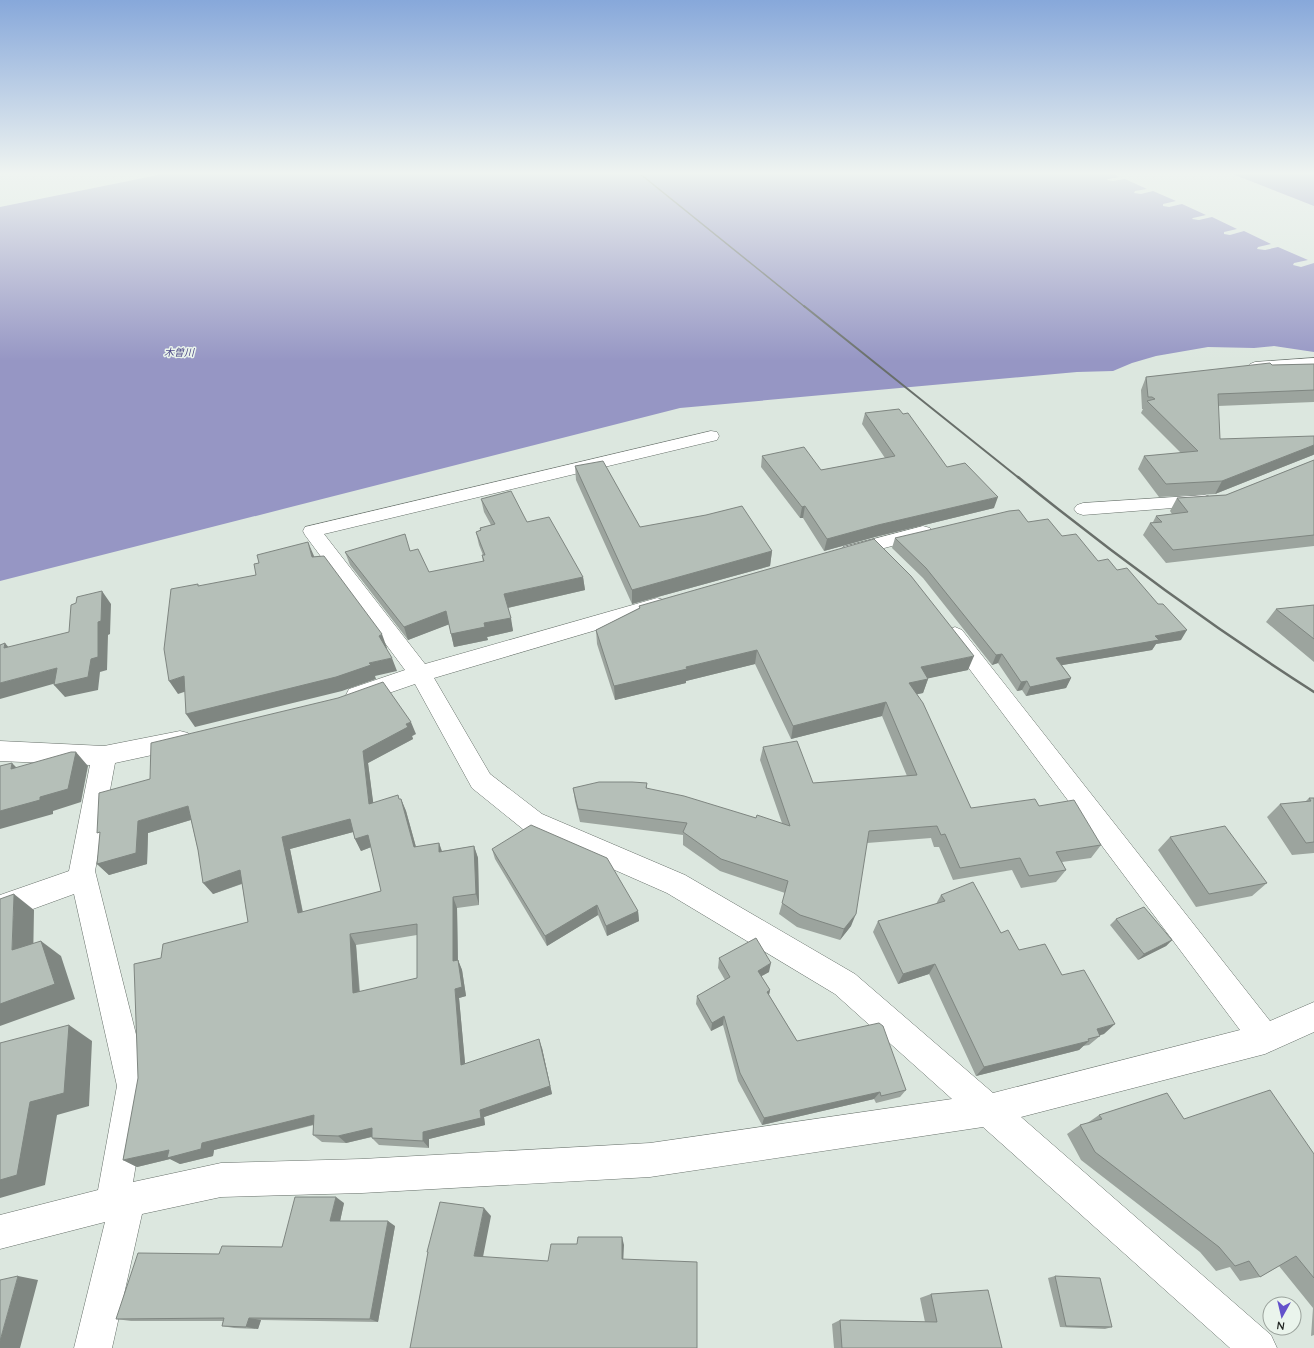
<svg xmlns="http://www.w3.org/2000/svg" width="1314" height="1348" viewBox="0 0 1314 1348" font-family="Quicksand,'Noto Sans JP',sans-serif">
	<rect width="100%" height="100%" fill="#dce7df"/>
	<path fill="#9696c4" d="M 168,173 L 1111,173 L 1120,177 L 1108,179 L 1107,180 L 1113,181 L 1125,179 L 1147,189 L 1135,191 L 1134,193 L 1141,194 L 1153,191 L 1176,201 L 1163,204 L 1163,206 L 1169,207 L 1182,204 L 1206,215 L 1193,218 L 1192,219 L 1199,220 L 1212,217 L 1237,229 L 1224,232 L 1224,234 L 1230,235 L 1244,231 L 1271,244 L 1258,247 L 1257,249 L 1265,250 L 1278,247 L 1308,260 L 1294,263 L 1293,265 L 1301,267 L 1314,263 L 1314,352 L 1274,346 L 1254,348 L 1208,347 L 1156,356 L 1132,363 L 1113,371 L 1077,372 L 680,408 L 0,581 L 0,207 Z
		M 1230,173 L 1314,173 L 1314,206 Z"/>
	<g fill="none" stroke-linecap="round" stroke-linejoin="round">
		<defs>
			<path id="street" d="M 1314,358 L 1314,366 L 1255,372 L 1250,370 L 1247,367 L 1250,364 L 1255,362 Z
				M 711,431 L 717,432 L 719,436 L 717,440 L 324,534 L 425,664 L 657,598 L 664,600 L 667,605 L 664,610 L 434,678 L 490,774 L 542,814 L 685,875 L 855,974 L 993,1093 L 1240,1030 L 944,635 L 948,630 L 955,627 L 962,630 L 1270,1021 L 1314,1002 L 1314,1032 L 1265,1054 L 1021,1117 L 1271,1335 L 1277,1348 L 1230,1348 L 983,1127 L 650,1177 L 362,1193 L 221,1197 L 142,1214 L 112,1348 L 74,1348 L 105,1222 L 0,1249 L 0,1215 L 98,1190 L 117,1086 L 74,894 L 0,921 L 0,895 L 69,871 L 90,765 L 0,761 L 0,741 L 104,746 L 180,731 L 188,733 L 192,740 L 188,747 L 180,749 L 115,763 L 95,871 L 149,1086 L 133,1182 L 221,1163 L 362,1159 L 650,1143 L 952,1099 L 835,994 L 667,893 L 524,830 L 472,788 L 415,684 L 357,704 L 349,701 L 346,695 L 349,689 L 405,670 L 305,535 L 303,531 L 305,527 Z
				M 1205,495 L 1211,497 L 1214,501 L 1211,505 L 1083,515 L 1077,513 L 1074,509 L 1077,505 L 1083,503 Z
				M 923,526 L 930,528 L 932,532 L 930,536 L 850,557 L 843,555 L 840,551 L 843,547 Z"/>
		</defs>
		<use href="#street" stroke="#67706a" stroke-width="1"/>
		<use href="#street" fill="#fff" fill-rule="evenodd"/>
		<path stroke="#696f6a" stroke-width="1.5" d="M 639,173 L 805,307"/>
		<path stroke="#696f6a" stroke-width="2" d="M 804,306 L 1019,478"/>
		<path stroke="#696f6a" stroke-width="2.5" d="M 1018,477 C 1113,554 1211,626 1314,692"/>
	</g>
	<path fill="#9ca49e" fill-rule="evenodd" d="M 1314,364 L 1314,402 L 1218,406 L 1220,439 L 1314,445 L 1314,455 L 1313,455 L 1215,494 L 1159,497 L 1138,469 L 1144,456 L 1181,453 L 1141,413 L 1143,409 L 1142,409 L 1141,390 L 1146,377 L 1272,365 Z
		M 865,413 L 947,467 L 994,508 L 875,537 L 824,551 L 803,518 L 800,518 L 761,467 L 762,456 L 821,470 L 885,458 L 862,424 Z
		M 1314,460 L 1314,546 L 1166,563 L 1143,535 L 1150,523 L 1153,522 L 1156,516 L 1172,514 L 1170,511 L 1177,498 L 1226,495 Z
		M 575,466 L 640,527 L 772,551 L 770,566 L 632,604 L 576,480 Z
		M 481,499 L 527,522 L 583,577 L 585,590 L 508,608 L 513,631 L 487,637 L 488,640 L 454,647 L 449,624 L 408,640 L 350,565 L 345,552 L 410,551 L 429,572 L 483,562 L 482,555 L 483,555 L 479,545 L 476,532 L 480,531 L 480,528 L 491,525 L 484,512 Z
		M 1028,522 L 1062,536 L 1098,561 L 1117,570 L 1181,640 L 1156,644 L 1152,650 L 1062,665 L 1071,678 L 1066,688 L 1026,696 L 1022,690 L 1017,691 L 998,663 L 992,665 L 923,578 L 892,548 L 895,538 Z
		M 1314,605 L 1314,662 L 1266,622 L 1276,609 Z
		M 639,606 L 968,670 L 928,678 L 928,679 L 923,693 L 917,694 L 971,808 L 1039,806 L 1101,845 L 1091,858 L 1062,862 L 1066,870 L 1056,882 L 1021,888 L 1012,870 L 953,880 L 939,847 L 934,847 L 931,838 L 867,843 L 851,926 L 840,940 L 797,927 L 779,914 L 785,893 L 720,871 L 683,845 L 683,835 L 580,822 L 575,801 L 573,788 L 647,783 L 647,789 L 756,818 L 782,823 L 760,760 L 763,747 L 813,783 L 907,776 L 882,716 L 791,739 L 755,664 L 686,681 L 686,683 L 615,700 L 597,644 L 596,630 L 639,608 Z
		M 416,734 L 412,736 L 413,739 L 368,763 L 373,803 L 401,799 L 406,811 L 416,847 L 439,843 L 442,851 L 474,846 L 478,858 L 479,905 L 457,908 L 458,960 L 462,970 L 466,996 L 459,998 L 465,1064 L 542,1048 L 552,1094 L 484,1117 L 485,1125 L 429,1139 L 429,1148 L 379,1145 L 372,1138 L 372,1137 L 346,1143 L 322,1142 L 313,1135 L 314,1125 L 214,1150 L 213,1156 L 180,1164 L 170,1159 L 137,1167 L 123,1160 L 161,958 L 248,922 L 242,884 L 213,894 L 198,850 L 191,820 L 148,833 L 147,864 L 109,875 L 97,864 L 100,835 ZM 353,832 L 355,839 L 361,851 L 371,847 L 381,891 L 303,912 L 290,849 ZM 417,935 L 417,978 L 360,992 L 356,945 Z
		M 1309,798 L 1314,798 L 1314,853 L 1292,855 L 1267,817 L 1280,804 L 1305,802 Z
		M 1170,837 L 1267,883 L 1252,896 L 1196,907 L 1158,850 Z
		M 492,849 L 638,911 L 639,921 L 607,936 L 598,915 L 547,946 L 495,859 Z
		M 941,895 L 1001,933 L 1019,950 L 1062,975 L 1104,1034 L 1100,1035 L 1100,1036 L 1089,1045 L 1083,1046 L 1079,1050 L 976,1076 L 929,974 L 898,984 L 873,932 L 878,921 L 936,904 Z
		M 1116,919 L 1172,940 L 1166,946 L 1138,960 L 1110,925 Z
		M 719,958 L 769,972 L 761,976 L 770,990 L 769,995 L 797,1041 L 906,1090 L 900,1097 L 876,1103 L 874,1099 L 762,1125 L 738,1081 L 723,1025 L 711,1031 L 696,1004 L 697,996 L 725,980 L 718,968 Z
		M 1099,1115 L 1184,1119 L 1314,1154 L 1314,1335 L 1311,1336 L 1313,1308 L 1279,1266 L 1260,1277 L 1240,1281 L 1230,1267 L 1216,1271 L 1200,1252 L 1081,1160 L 1067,1134 L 1080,1125 L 1086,1124 Z
		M 344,1203 L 340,1221 L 395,1226 L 378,1322 L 261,1320 L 258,1329 L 234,1328 L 222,1326 L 223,1321 L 131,1321 L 116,1319 L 219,1254 L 282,1247 Z
		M 1055,1276 L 1112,1327 L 1105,1329 L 1060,1327 L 1048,1278 Z
		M 931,1294 L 1002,1348 L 834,1348 L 832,1324 L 840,1320 L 925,1322 L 920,1298 Z"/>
	<path fill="#7f8681" d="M 1314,445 L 1314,454 L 1313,455 L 1215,494 L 1222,481 Z
		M 998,497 L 994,508 L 875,537 L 824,551 L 827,539 L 878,525 Z
		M 805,506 L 803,518 L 800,518 L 802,507 Z
		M 308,542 L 314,556 L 318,571 L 312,557 Z
		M 772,551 L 770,566 L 632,604 L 632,590 Z
		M 583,577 L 585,590 L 507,608 L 504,594 Z
		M 102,591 L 111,604 L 110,634 L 108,635 L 107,670 L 100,672 L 98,690 L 65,697 L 54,685 L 91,659 L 98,622 Z
		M 446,611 L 450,624 L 408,640 L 404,627 Z
		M 511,618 L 513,631 L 487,637 L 488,640 L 454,647 L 451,634 L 484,623 Z
		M 1187,630 L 1181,640 L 1156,644 L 1152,650 L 1051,667 L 1056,658 L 1155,636 Z
		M 382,634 L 387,648 L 384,649 L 379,636 Z
		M 5,643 L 16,656 L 4,648 Z
		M 757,650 L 755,664 L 686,681 L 686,683 L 615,700 L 614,686 L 686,667 Z
		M 1002,654 L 998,663 L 992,665 L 996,655 Z
		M 974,656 L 968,670 L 916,681 L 921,667 Z
		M 392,658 L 397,671 L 375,676 L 376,679 L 342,691 L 195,727 L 186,714 L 369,663 Z
		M 57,668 L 67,680 L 0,699 L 0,683 Z
		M 184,676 L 193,689 L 178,694 L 169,681 Z
		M 1071,678 L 1066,688 L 1026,696 L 1030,687 Z
		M 928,679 L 923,693 L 904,697 L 909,683 Z
		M 1027,681 L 1022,690 L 1017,691 L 1021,682 Z
		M 886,702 L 882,716 L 791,739 L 793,726 Z
		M 411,722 L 416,734 L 412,736 L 413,739 L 368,763 L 375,816 L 369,804 L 363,751 L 406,724 Z
		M 76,752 L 88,766 L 81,802 L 53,811 L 53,814 L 0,829 L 0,811 L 40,797 Z
		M 12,763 L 26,777 L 11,769 Z
		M 401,799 L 406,811 L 419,858 L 414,847 Z
		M 188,806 L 197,818 L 148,833 L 147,864 L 109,875 L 97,864 L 138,821 Z
		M 350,819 L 357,831 L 290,849 L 305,924 L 298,913 L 282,837 Z
		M 368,835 L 374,846 L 361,851 L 355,839 Z
		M 439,843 L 443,855 L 439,852 Z
		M 474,846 L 478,858 L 479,905 L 476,894 Z
		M 240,870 L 249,881 L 213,894 L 203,883 Z
		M 14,894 L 34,910 L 33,964 L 12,950 Z
		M 453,897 L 457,908 L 458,971 L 453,961 Z
		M 597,905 L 598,915 L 547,946 L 545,936 Z
		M 638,911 L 639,921 L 607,936 L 606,926 Z
		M 856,914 L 851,926 L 840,940 L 844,929 Z
		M 350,934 L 356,945 L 360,1003 L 353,993 Z
		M 1172,940 L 1166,946 L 1138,960 L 1144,954 Z
		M 41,941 L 61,956 L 75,999 L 0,1026 L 0,1004 Z
		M 458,960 L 462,970 L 466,996 L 459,998 L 466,1073 L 461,1065 L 455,989 Z
		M 771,963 L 769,972 L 755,980 L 758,971 Z
		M 935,964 L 929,974 L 898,984 L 903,974 Z
		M 770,990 L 768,999 L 767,992 Z
		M 724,1016 L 723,1025 L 711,1031 L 712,1023 Z
		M 1115,1024 L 1104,1034 L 1086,1039 L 1097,1029 Z
		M 69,1025 L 92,1041 L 89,1106 L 57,1115 L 45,1185 L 0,1198 L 0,1180 L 30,1102 Z
		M 539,1039 L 542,1048 L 552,1094 L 484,1117 L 485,1125 L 429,1139 L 429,1148 L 423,1141 L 423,1132 L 480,1110 Z
		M 1089,1041 L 1079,1050 L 976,1076 L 984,1067 Z
		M 880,1092 L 874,1099 L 762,1125 L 764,1118 Z
		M 314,1115 L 323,1122 L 214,1150 L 213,1156 L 180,1164 L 170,1159 L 137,1167 L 123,1160 L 202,1143 Z
		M 372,1128 L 379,1135 L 346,1143 L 338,1136 Z
		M 336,1197 L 344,1203 L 339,1226 L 330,1221 Z
		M 484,1208 L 491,1216 L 482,1262 L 474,1256 Z
		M 388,1221 L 395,1226 L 378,1322 L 370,1319 Z
		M 622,1237 L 624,1245 L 623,1266 L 622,1259 Z
		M 18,1276 L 38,1280 L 20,1348 L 0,1348 L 0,1341 Z
		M 249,1318 L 261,1320 L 258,1329 L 246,1327 Z"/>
	<path fill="#b5bfb8" stroke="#7f8681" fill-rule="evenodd" d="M 1270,363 L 1272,365 L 1314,364 L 1314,390 L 1218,394 L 1220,439 L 1314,436 L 1314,445 L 1222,481 L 1166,484 L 1144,456 L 1198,451 L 1147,401 L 1155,399 L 1152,397 L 1148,397 L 1146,377 Z
		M 899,409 L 903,414 L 908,413 L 947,467 L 965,463 L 998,497 L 878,525 L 827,539 L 805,506 L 802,507 L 762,456 L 804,447 L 821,470 L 895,456 L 865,413 Z
		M 1314,460 L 1314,535 L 1173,550 L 1150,523 L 1162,522 L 1156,516 L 1188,512 L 1177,498 L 1226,495 Z
		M 603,461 L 640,527 L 706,515 L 742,506 L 772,551 L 632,590 L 575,466 Z
		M 511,491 L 527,522 L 549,517 L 583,577 L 504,594 L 511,618 L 484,623 L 485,627 L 451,634 L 446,611 L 404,627 L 345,552 L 405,534 L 410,551 L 418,549 L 429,572 L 484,561 L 482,555 L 485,555 L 476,532 L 481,530 L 480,528 L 495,524 L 481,499 Z
		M 1019,510 L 1028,522 L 1048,519 L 1062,536 L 1076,534 L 1098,561 L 1108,559 L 1117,570 L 1127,568 L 1158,604 L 1163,604 L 1187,630 L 1155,636 L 1159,640 L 1056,658 L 1071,678 L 1030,687 L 1027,681 L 1021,682 L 1002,654 L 996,655 L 926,568 L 895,538 L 1009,511 Z
		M 874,539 L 911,576 L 974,656 L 921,667 L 928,679 L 909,683 L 923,703 L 971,808 L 1035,799 L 1039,806 L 1074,800 L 1101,845 L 1056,852 L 1066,870 L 1029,876 L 1020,858 L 960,868 L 945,834 L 941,835 L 937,826 L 869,831 L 856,914 L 844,929 L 800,915 L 782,903 L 788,881 L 721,859 L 683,832 L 687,823 L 578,809 L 573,788 L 599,782 L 632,782 L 647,783 L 646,788 L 684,796 L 756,818 L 757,815 L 790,826 L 763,747 L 797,741 L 813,783 L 917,775 L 886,702 L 793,726 L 757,650 L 686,667 L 687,669 L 614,686 L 596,630 L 640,608 L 639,606 Z
		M 308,542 L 312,557 L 324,556 L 382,634 L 379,636 L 392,658 L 369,663 L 371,665 L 336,677 L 186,714 L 184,676 L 169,681 L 164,649 L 171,589 L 198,584 L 198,586 L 256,575 L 254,564 L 259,563 L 257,555 Z
		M 102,591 L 101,621 L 98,622 L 98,657 L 91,659 L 88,677 L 54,685 L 57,668 L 0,683 L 0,645 L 5,643 L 4,648 L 69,632 L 71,605 L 76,603 L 77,597 Z
		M 1314,605 L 1314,639 L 1276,609 Z
		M 383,682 L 411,722 L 406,724 L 408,727 L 363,751 L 369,804 L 398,795 L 399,799 L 401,799 L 414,847 L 439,843 L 439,852 L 474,846 L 476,894 L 453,897 L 453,961 L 458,960 L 462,987 L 455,989 L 461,1065 L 539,1039 L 550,1086 L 480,1110 L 481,1118 L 423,1132 L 423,1141 L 372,1138 L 372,1128 L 338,1136 L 313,1135 L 314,1115 L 202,1143 L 201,1149 L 167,1158 L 169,1150 L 123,1160 L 138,1078 L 134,964 L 161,958 L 163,944 L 248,922 L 240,870 L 203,883 L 198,850 L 188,806 L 138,821 L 136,853 L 97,864 L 100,832 L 97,833 L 99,793 L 150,779 L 151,743 L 338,698 ZM 350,819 L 355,839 L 368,835 L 381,891 L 298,913 L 282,837 ZM 417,924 L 417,978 L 353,993 L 350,934 Z
		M 71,752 L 76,752 L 68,789 L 40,797 L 40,800 L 0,811 L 0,766 L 12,763 L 11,769 Z
		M 1309,798 L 1314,798 L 1314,842 L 1306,843 L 1280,804 L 1311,801 Z
		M 531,825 L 607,858 L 638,911 L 606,926 L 597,905 L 545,936 L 492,849 Z
		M 1225,826 L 1267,883 L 1209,894 L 1170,837 Z
		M 973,882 L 1001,933 L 1008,930 L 1019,950 L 1045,944 L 1062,975 L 1084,970 L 1115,1024 L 1097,1029 L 1100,1036 L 1088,1039 L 1089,1041 L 984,1067 L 935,964 L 903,974 L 878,921 L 945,901 L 941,895 Z
		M 14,894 L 12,950 L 41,941 L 55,984 L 0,1004 L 0,899 Z
		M 1144,907 L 1172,940 L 1144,954 L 1116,919 Z
		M 756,938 L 771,963 L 758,971 L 770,990 L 767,992 L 797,1041 L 879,1023 L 883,1026 L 906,1090 L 881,1096 L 880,1092 L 764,1118 L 740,1073 L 724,1016 L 712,1023 L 697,996 L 730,977 L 719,958 Z
		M 69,1025 L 64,1093 L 30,1102 L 17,1175 L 0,1180 L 0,1043 Z
		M 1270,1090 L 1314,1154 L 1314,1278 L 1296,1256 L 1260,1277 L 1249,1261 L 1235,1266 L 1219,1247 L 1095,1152 L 1080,1125 L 1102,1119 L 1099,1115 L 1167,1093 L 1184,1119 Z
		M 295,1197 L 336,1197 L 330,1221 L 388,1221 L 370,1319 L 249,1318 L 246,1327 L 222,1326 L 224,1318 L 116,1319 L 138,1253 L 219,1254 L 222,1246 L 282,1247 Z
		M 440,1202 L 484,1208 L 474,1256 L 548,1261 L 551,1244 L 577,1244 L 578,1237 L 622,1237 L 622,1259 L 697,1262 L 697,1348 L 410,1348 L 428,1252 L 427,1252 Z
		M 18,1276 L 0,1341 L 0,1280 Z
		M 1055,1276 L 1100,1278 L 1112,1327 L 1066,1326 Z
		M 988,1290 L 1002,1348 L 842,1348 L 840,1320 L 937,1322 L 931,1294 Z"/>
	<linearGradient id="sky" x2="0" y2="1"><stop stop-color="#87a8da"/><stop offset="0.48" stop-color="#eff4f1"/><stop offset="1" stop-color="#eff4f1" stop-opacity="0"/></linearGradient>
	<rect width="1314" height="361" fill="url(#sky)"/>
	<g text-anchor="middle" stroke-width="3" stroke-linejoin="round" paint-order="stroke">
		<g font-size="10" font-style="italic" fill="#4f4b88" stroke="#eaf4ec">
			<text x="179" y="356">木曽川</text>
		</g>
	</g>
	<g transform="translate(1282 1316) rotate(188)"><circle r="19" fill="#eaf4ec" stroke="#9aa29c"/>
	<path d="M0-3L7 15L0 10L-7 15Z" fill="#6352cb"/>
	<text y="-6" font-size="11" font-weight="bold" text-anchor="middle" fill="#222623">N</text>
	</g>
</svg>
